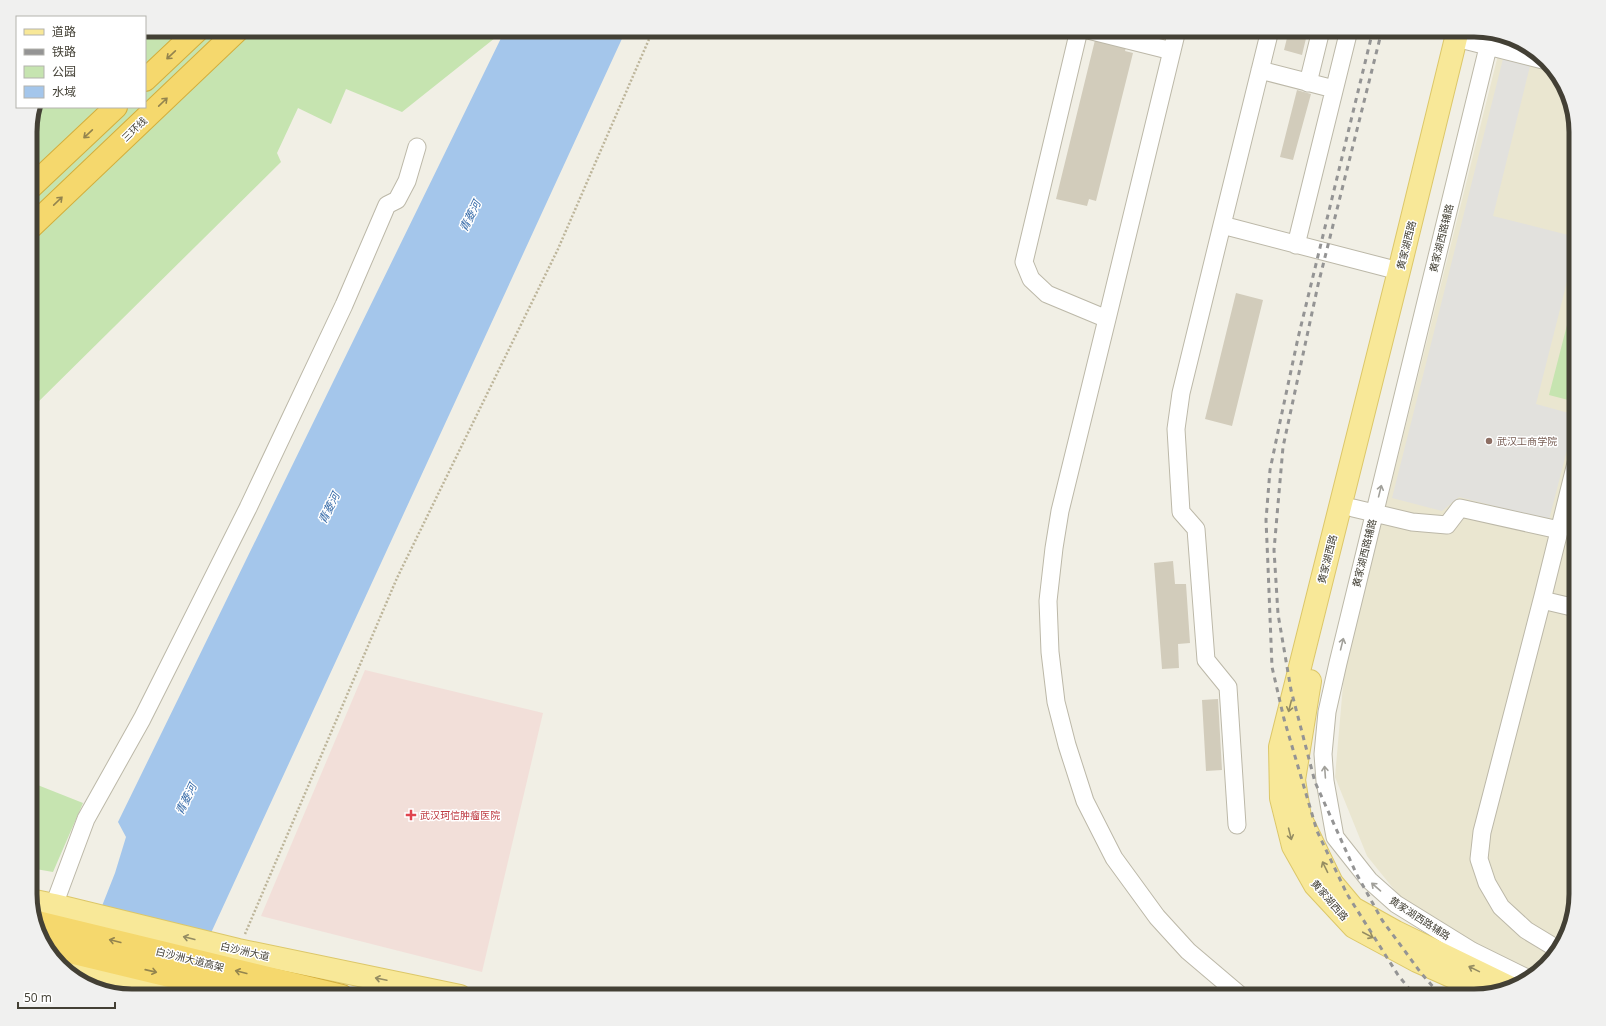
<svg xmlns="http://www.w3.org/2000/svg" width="1606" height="1026" viewBox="0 0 1606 1026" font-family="'Open Sans','Noto Sans SC',sans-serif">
	<rect width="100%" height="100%" fill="#f1efe5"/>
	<path fill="#eae6d0" d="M 1502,39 L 1530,47 L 1562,81 L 1576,132 L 1576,894 L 1559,950 L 1532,976 L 1422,924 L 1367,856 L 1335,777 L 1344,674 Z"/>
	<path fill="#f2dfd9" d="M 365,670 L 543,713 L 482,972 L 261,916 Z"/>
	<path fill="#c6e4b0" d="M 145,30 L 505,30 L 402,112 L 346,89 L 331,124 L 298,108 L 277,153 L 281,162 L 30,410 L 30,126 L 35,107 L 145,107 Z
		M 1576,290 L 1576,402 L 1549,395 Z
		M 30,782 L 83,803 L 53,872 L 30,868 Z"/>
	<path fill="#e2e1dd" d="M 1503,59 L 1530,66 L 1493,216 L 1576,237 L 1576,246 L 1536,404 L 1576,415 L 1549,520 L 1459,497 L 1442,511 L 1392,498 Z"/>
	<path fill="#a4c6eb" d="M 505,30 L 626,30 L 182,996 L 132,996 L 74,977 L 115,873 L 126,837 L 118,822 Z"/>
	<path fill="#d2ccbb" d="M 1289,30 L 1308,30 L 1302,55 L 1284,50 Z
		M 1096,36 L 1127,44 L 1125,51 L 1133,53 L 1096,201 L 1089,199 L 1087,206 L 1056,199 Z
		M 1297,90 L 1311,94 L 1293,160 L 1280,157 Z
		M 1236,293 L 1263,300 L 1232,426 L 1205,419 Z
		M 1173,561 L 1175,584 L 1186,584 L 1190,643 L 1178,644 L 1179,668 L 1162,669 L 1154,563 Z
		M 1218,699 L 1222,770 L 1206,771 L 1202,700 Z
		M 1575,880 L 1576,894 L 1575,898 L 1571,897 Z"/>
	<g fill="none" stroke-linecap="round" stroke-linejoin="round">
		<defs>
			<path id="minor" d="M 1079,30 L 1024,262 L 1031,279 L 1047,294 L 1107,319 L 1060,511 L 1054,548 L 1048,601 L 1050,652 L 1056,702 L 1067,745 L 1085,801 L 1114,858 L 1157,917 L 1188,951 L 1241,996
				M 1088,30 L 1172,51
				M 1270,30 L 1222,225 L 1399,271
				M 1491,35 L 1338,663 L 1327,712 L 1323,754 L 1325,781 L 1335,837 L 1369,880 L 1396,904 L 1472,951 L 1529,979
				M 1456,38 L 1543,60
				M 1260,70 L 1334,89
				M 1308,83 L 1321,30
				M 1222,225 L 1181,393 L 1176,429 L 1181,512 L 1196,529 L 1206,660 L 1228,687 L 1237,825
				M 1296,245 L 1349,30
				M 1107,319 L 1177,30
				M 1576,463 L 1542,600 L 1576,608
				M 1353,508 L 1412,522 L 1447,525 L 1460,508 L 1559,530
				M 1542,600 L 1482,832 L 1479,859 L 1487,883 L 1501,907 L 1526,930 L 1559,950
				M 54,905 L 86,819 L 142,719 L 248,508 L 344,305 L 387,205 L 397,200 L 407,181 L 417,147"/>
			<path id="major" d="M 1458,30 L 1399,271 L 1280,747 L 1281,798 L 1293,846 L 1315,885 L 1354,927 L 1417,961 L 1487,992
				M 1310,681 L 1294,780 L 1300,817 L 1332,883 L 1353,908 L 1396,932 L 1509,987
				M 30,900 L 54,905 L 238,950 L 460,996
				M 70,973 L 163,996"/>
			<path id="highway" d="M 145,80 L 198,30
				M 30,188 L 116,107
				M 30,228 L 238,30
				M 37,922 L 342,996
				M 45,946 L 253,996"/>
		</defs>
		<use href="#minor" stroke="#bcb8a8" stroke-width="19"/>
		<use href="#major" stroke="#dcc769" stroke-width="24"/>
		<use href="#highway" stroke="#d3ae3d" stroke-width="24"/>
		<path stroke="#bdb59a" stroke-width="2.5" stroke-dasharray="2 2" stroke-linecap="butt" d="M 245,934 L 397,578 L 558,249 L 653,30"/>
		<use href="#minor" stroke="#fff" stroke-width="17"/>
		<use href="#major" stroke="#f8e898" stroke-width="22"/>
		<use href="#highway" stroke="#f5d86d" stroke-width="22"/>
		<path stroke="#949494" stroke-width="3" stroke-dasharray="5 5" stroke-linecap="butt" d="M 1373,30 L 1298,338 L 1280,422 L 1270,470 L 1266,520 L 1268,566 L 1272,667 L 1284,719 L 1317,831 L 1347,894 L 1398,975 L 1415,996
			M 1382,30 L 1318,285 L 1283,447 L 1274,550 L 1278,614 L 1291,690 L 1315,782 L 1356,873 L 1382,920 L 1421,973 L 1441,996"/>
	</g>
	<defs><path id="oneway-shaft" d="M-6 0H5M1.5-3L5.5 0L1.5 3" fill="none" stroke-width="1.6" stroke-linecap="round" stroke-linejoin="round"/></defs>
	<g stroke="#93844e">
		<use href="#oneway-shaft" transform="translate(171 55) rotate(137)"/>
		<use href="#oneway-shaft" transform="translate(163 102) rotate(-44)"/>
		<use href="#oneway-shaft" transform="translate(88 134) rotate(137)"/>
		<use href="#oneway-shaft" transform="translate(58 201) rotate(-44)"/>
		<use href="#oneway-shaft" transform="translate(115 941) rotate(-166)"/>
		<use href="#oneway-shaft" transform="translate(151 971) rotate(13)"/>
		<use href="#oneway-shaft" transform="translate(241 972) rotate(-166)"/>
	</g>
	<g stroke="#a1a09a">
		<use href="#oneway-shaft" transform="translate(1380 491) rotate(-76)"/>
		<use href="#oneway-shaft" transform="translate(1342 644) rotate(-76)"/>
		<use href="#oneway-shaft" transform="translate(1325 772) rotate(-94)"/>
		<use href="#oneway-shaft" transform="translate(1376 887) rotate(-139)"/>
	</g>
	<g stroke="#948c62">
		<use href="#oneway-shaft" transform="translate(1290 706) rotate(104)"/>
		<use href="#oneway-shaft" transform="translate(1290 834) rotate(76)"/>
		<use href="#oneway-shaft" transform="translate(1325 867) rotate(-116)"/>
		<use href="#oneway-shaft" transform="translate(1368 935) rotate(28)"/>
		<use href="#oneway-shaft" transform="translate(189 938) rotate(-166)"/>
		<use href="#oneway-shaft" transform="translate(1474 969) rotate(-154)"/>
		<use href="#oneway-shaft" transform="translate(381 979) rotate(-168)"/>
	</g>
	<circle fill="#8d6e63" stroke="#fff" stroke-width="1.5" cx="1489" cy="441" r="4"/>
	<path fill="#e0444e" stroke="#fff" stroke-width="1.5" d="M409 809h4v4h4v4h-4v4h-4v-4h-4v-4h4z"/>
	<g text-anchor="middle" stroke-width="3" stroke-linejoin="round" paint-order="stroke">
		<g font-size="10" fill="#434035" stroke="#fff">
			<text transform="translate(134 129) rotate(-44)" y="4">三环线</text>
			<text transform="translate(1441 238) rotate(-76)" y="4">黄家湖西路辅路</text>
			<text transform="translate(1406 245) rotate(-76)" y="4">黄家湖西路</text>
			<text transform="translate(1364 553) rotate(-76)" y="4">黄家湖西路辅路</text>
			<text transform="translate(1327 559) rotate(-76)" y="4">黄家湖西路</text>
			<text transform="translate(1330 900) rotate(49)" y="4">黄家湖西路</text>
			<text transform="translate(1420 918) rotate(33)" y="4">黄家湖西路辅路</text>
			<text transform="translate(245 951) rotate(13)" y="4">白沙洲大道</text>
			<text transform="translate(190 959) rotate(14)" y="4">白沙洲大道高架</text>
		</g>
		<g font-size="10" fill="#785e54" stroke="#fff" text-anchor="start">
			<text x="1497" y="445">武汉工商学院</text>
		</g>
		<g font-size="10" fill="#be3a42" stroke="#fff" text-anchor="start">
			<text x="420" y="819">武汉珂信肿瘤医院</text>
		</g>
		<g font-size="11" font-style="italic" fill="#356aa8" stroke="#fff">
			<text transform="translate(470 216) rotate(-64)" y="4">青菱河</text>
			<text transform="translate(329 508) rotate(-64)" y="4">青菱河</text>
			<text transform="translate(186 799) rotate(-64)" y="4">青菱河</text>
		</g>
	</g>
	<path d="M0 0H1606V1026H0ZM132 37H1474A95 95 0 0 1 1569 132V894A95 95 0 0 1 1474 989H132A95 95 0 0 1 37 894V132A95 95 0 0 1 132 37Z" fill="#f0f0ef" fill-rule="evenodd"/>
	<path fill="none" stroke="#434035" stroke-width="5" d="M132 37H1474A95 95 0 0 1 1569 132V894A95 95 0 0 1 1474 989H132A95 95 0 0 1 37 894V132A95 95 0 0 1 132 37Z"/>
	<rect x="16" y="16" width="130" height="92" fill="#ffffff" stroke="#b4b3ae"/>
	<rect x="24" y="29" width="20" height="6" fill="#f8e898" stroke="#b4b3ae"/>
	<text x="52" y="36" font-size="12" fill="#434035">道路</text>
	<rect x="24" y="49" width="20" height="6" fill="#949494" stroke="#b4b3ae"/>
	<text x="52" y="56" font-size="12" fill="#434035">铁路</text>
	<rect x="24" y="66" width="20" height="12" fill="#c6e4b0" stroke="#b4b3ae"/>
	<text x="52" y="76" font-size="12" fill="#434035">公园</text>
	<rect x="24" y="86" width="20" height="12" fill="#a4c6eb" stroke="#b4b3ae"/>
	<text x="52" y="96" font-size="12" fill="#434035">水域</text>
	<path d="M18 1002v6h97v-6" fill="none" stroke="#434035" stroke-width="2"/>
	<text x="24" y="1002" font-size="12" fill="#434035" stroke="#ffffff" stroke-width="3" paint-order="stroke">50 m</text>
</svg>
